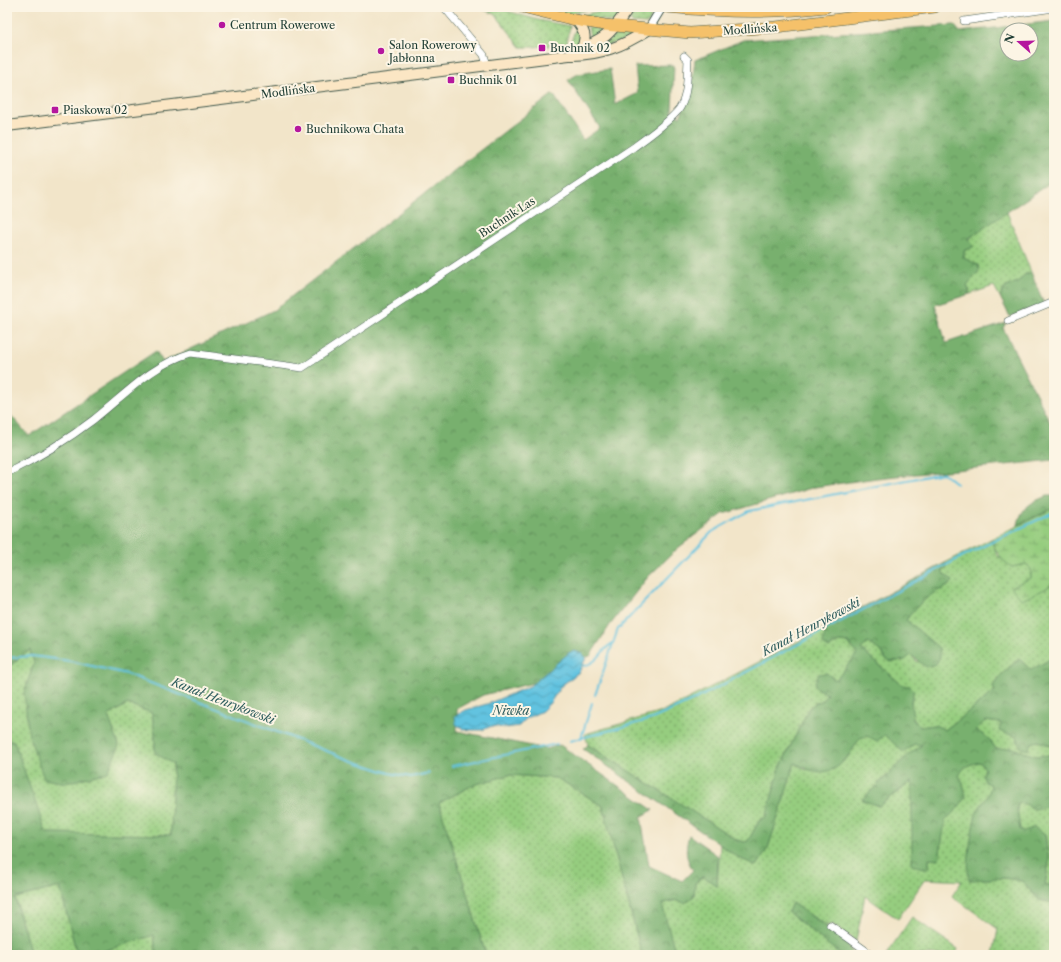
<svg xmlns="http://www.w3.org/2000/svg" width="1061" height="962" viewBox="0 0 1061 962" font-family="'Libre Caslon Text',serif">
	<defs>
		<pattern id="grass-dots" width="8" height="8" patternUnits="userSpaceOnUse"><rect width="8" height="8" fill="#96cd7f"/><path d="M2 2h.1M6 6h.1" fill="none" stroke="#7aa869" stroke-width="1.8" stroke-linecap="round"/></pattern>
		<pattern id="forest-crowns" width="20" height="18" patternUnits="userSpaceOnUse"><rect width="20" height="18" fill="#78b06e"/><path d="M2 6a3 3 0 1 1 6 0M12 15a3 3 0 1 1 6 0" fill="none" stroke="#62905b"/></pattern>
		<pattern id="wetland-marsh" width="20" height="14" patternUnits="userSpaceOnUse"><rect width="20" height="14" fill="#96cd7f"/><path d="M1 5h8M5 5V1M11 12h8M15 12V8" fill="none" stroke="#7aa869"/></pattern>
		<pattern id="water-waves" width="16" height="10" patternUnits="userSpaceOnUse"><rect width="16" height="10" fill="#62c3e0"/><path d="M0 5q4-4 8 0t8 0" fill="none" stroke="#50a0b6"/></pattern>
	</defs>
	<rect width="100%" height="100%" fill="#fcf5e5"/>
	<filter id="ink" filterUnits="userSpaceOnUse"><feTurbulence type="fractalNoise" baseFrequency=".025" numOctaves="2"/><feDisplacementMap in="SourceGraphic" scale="8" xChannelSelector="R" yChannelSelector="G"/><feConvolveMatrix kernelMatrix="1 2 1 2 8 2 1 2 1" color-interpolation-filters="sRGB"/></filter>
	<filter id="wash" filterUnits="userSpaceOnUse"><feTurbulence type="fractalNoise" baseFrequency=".012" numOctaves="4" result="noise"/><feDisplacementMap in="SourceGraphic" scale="16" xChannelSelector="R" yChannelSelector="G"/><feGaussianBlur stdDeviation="0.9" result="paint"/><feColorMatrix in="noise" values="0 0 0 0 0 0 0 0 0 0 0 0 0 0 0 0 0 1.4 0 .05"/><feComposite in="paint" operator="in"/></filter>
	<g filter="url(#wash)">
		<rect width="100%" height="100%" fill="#f2e5c9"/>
		<path fill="url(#grass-dots)" stroke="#5a855a" d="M 477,7 L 494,7 L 538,20 L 570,26 L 567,42 C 564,45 527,48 521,47 L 495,14 Z
			M 538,7 L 598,7 L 573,13 L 572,15 Z
			M 617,7 L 625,7 L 614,22 L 578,16 Z
			M 636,13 L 651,15 L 650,21 L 646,24 L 632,23 L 630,18 L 633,14 Z
			M 588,27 L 607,30 L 591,40 Z
			M 576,28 L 583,40 L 576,47 L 568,48 Z
			M 619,31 L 635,33 L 625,40 L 596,48 L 608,41 Z
			M 1007,212 L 1031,272 L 1024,275 L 1019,281 L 1005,288 L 1000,297 L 994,286 L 970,294 L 967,285 L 973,277 L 971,261 L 964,259 C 961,235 991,223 1007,212 Z
			M 991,539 L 997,555 L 1012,567 L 1026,564 L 1031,569 L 1031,578 L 1012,587 L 1045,589 L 1054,582 L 1054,657 L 1031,670 L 1019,659 L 1004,672 L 993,686 L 995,691 L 945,730 L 935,725 L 921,727 C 907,716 910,706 914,690 L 909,686 L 902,685 L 861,649 L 868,642 L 882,652 L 885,659 L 911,655 L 917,662 L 928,639 L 906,620 C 914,609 925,598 937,591 C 944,588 948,588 953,581 L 942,572 L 947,567 L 945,563 Z
			M 826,627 L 824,633 L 829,648 L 839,642 L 849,643 L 852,649 L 857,654 L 836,680 L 826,673 L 827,693 L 822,701 L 817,702 L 809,708 L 780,768 L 766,817 L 759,821 L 748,841 L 744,842 L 737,840 L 588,745 L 585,734 L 665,711 Z
			M 30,650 L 34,663 L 24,693 L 119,745 L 108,716 L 128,704 L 152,713 L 155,735 L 155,753 L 173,763 L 171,835 L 45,833 L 14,741 L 7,741 L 7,668 Z
			M 985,721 L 1001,723 L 1017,737 L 1018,742 L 1038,741 L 1054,747 L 1054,755 L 1035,756 L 1012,748 L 996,749 L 989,739 L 976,730 Z
			M 885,735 L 922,745 L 908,755 L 862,800 L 879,806 L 912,781 L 913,865 L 929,868 L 929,858 L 939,859 L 945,821 L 958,808 L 963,784 L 959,776 C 963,766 970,764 980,762 L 985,768 L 983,775 L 991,785 L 989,795 L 982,804 L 969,880 L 1004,878 L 1022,881 L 1039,900 L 1054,903 L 1054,955 L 993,955 L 998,929 L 952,896 L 962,881 L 925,879 L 898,919 L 865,896 L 856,941 L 832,924 L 827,926 L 792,903 L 788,912 L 841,955 L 676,955 L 661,904 L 694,896 L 695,883 L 703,876 L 717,886 L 720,845 L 739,858 L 757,866 L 768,848 L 795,763 L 806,770 L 848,757 L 860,737 Z
			M 509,775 L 557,778 L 603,806 L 642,955 L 486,955 L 439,803 L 473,785 Z
			M 1019,803 C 1039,804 1030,814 1054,803 L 1054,886 L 1045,885 L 1049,862 L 1045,835 L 1020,830 L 1017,808 Z
			M 60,887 L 77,955 L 31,955 L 15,898 Z
			M 912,917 L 958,949 L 955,955 L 886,955 Z
			M 154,935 L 156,955 L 91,955 Z"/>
		<path fill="url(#forest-crowns)" stroke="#4c7651" fill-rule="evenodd" d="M 1054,21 L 1054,180 L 969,238 L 973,247 L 964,251 L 964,258 L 978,265 L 979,271 L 967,285 L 970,294 L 935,305 L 946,343 L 1006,323 L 1003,328 L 1054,430 L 1054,460 L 877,478 L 815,487 L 723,514 L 678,548 L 648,577 L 610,625 L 590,656 L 579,659 L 541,681 L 483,695 L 457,709 L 457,731 L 547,749 L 560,745 L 653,810 L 641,817 L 649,866 L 682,881 L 693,870 C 685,857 685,850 689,835 L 718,856 L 717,886 L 703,876 L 695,883 L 694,896 L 685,903 L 674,900 L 662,904 L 676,955 L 642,955 L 603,806 L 557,778 L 509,775 L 473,785 L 439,803 L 486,955 L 156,955 L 154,935 L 91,955 L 77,955 L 60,887 L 15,898 L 31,955 L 7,955 L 7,741 L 14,741 L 46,833 L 171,835 L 173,764 L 155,753 L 155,735 L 152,713 L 128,704 L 108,716 L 119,745 L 108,772 L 66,783 L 44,779 L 29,736 L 24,693 L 34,663 L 30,650 L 7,668 L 7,411 L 29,436 L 156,351 L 163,362 L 274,310 L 553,94 L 583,140 L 600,128 L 568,80 L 578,74 L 610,69 L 615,105 L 638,93 L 635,66 L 674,65 L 672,112 L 680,117 L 691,89 L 695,60 L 743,40 L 954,25 L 960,32 ZM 1007,30 L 1031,30 L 1031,54 L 1007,54 Z
			M 1031,272 L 1044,304 L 1010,317 L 1000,297 L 1005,288 L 1019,281 L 1024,275 Z
			M 1047,496 L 1054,496 L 1054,508 L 1018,525 C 1021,507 1032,502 1047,496 Z
			M 945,563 L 947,567 L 942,572 L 953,581 C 948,587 944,588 937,591 C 925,598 914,609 906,620 L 939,648 L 940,657 L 936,664 L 926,667 L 911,655 L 905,660 L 891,662 L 885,659 L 882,652 L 868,643 L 861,649 L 902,685 L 909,686 L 914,690 L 911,701 L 913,720 L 920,727 L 935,725 L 945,730 L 995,691 L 993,686 L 1004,672 L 1019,659 L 1031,670 L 1054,657 L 1054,747 L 1038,741 L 1031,743 L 1028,750 L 1021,748 L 1017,737 L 999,731 L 1001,723 L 985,721 L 976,730 L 989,739 L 996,749 L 1012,748 L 1035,756 L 1054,755 L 1054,803 C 1046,806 1040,811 1032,808 C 1027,805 1025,803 1019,803 L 1017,808 L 1020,830 L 1026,831 L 1034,827 L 1045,835 L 1049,862 L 1045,884 L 1054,886 L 1054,903 L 1039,900 L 1022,881 L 1004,878 L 969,880 C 966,867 972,825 977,812 C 982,802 989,798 991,785 L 985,782 L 983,775 L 985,768 L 980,762 C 970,764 963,766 959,776 L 963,784 L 966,796 L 958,808 L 945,821 L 939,859 L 929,858 L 929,869 L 912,865 L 912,781 L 879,806 L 862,800 L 908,755 L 922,745 L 914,744 L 903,752 L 885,735 L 877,741 L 867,736 L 860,738 C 842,767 830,783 795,763 L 768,848 L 757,866 L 739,858 L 583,749 L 588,745 L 737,840 L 744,842 L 748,841 L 759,821 L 766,817 L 780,768 L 809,708 L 817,702 L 822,701 L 827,694 L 815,687 L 815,682 L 819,674 L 826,673 L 836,680 L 857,654 L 849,643 L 839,642 L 829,648 L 823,644 L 826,627 Z
			M 792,903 L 847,941 L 853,955 L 841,955 L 788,912 Z"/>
		<path fill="url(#wetland-marsh)" stroke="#5a855a" d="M 1054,508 L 1054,582 L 1045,589 L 1022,600 L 1011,587 L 1031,578 L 1031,569 L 1026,564 L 1012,567 C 1000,560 996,551 991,539 Z"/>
		<path fill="url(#water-waves)" stroke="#40808a" d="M 575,651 L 583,654 L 586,658 L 579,672 L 561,686 L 550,703 L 542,711 L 527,718 L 519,726 L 506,728 L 492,726 L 482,730 L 472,730 L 462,729 L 456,724 L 455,716 L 466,710 L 487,704 L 530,686 L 570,652 Z"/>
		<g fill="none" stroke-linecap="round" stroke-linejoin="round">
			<path stroke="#62c3e0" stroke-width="2" d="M 7,658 L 32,656 L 70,661 L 127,674 L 350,760 L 389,773 L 411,777 L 429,773
				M 584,666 C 601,661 601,649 613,643
				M 595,695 L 618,629 L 712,532 L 749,511 L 943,473 L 957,484
				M 581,738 L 592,703
				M 570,741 L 652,719 L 692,701 L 967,554 L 1054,512
				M 452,766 L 557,744"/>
		</g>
	</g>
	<g filter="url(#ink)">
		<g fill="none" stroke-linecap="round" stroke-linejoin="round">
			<defs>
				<path id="minor" d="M 444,7 L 484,55 L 487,65
					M 964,21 L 1054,8
					M 1008,321 L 1054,302
					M 7,473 C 37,458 67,440 93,420 C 125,395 151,365 191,353 L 302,368 L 634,147 C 645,139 676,117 681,106 C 688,92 687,75 688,60 L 684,56
					M 830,925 L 872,955"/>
				<path id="tertiary" d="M 648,30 L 662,7"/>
				<path id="secondary" d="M 576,20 C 584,30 588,37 581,49
					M 572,53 C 605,39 609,37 629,7
					M 7,126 L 569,55 C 599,56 623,46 648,30"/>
				<path id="primary" d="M 522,7 L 575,20 L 605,25 L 690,33 L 776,27 L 935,7
					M 666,7 C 719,12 773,14 826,7"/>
			</defs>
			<use href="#minor" stroke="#3f564a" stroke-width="8"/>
			<use href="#tertiary" stroke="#3f564a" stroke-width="10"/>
			<use href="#secondary" stroke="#3f564a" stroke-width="12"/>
			<use href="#primary" stroke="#3f564a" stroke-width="12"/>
			<use href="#minor" stroke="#fff" stroke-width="7"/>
			<use href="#tertiary" stroke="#fff" stroke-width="8"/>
			<use href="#secondary" stroke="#fbe6c4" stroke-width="10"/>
			<use href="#primary" stroke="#f5c16b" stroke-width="11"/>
		</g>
	</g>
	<g fill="#b5179e" stroke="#fcf5e5" stroke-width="1.5">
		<circle cx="222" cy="25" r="4"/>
		<rect x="538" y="44" width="8" height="8" rx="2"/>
		<circle cx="381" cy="51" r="4"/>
		<rect x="447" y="76" width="8" height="8" rx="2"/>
		<rect x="51" y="106" width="8" height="8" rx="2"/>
		<circle cx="298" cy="129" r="4"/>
	</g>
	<g text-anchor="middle" stroke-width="4" stroke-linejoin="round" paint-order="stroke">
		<g font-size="11" fill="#1f3d34" stroke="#fcf5e5" text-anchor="start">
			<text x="230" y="29">Centrum Rowerowe</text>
			<text x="389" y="49">Salon Rowerowy<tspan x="389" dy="13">Jabłonna</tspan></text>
			<text x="550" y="52">Buchnik 02</text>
			<text x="459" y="84">Buchnik 01</text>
			<text x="63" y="114">Piaskowa 02</text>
			<text x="306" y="133">Buchnikowa Chata</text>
		</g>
		<g font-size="11" fill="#1f3d34" stroke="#fcf5e5">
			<text transform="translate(750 29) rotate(-4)" y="4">Modlińska</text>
			<text transform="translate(288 91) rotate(-7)" y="4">Modlińska</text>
			<text transform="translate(507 217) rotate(-33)" y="4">Buchnik Las</text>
		</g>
		<g font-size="12" font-style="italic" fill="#305e5f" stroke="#fcf5e5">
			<text transform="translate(811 627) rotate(-28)" y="4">Kanał Henrykowski</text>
			<text transform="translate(223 701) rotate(21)" y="4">Kanał Henrykowski</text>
			<text x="511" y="715">Niwka</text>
		</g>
	</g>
	<rect width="1061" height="962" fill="none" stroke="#fcf5e5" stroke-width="24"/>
	<g transform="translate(1019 42) rotate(290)"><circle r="19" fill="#fcf5e5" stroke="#a4ab9e"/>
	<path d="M0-3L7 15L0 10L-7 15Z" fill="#b5179e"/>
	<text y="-6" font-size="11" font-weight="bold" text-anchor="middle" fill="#1f3d34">N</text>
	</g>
</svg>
